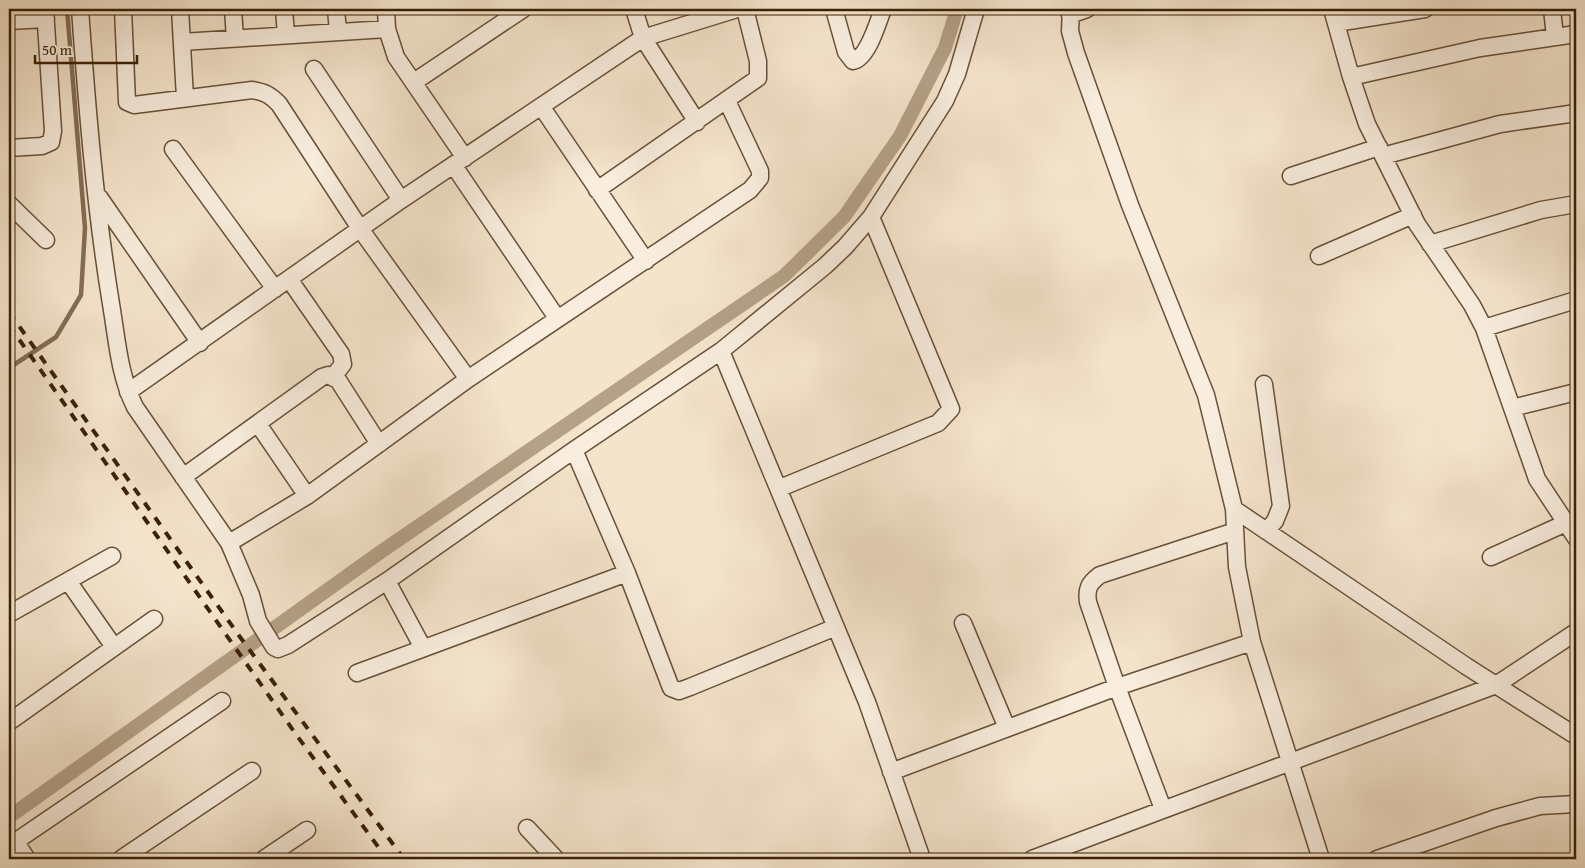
<svg xmlns="http://www.w3.org/2000/svg" width="1585" height="868" viewBox="0 0 1585 868" font-family="'Gentium Book Plus',serif">
	<rect width="100%" height="100%" fill="#f4e4cc"/>
	<filter id="stains"><feTurbulence type="fractalNoise" baseFrequency=".004" numOctaves="4"/><feColorMatrix values="0 0 0 0 .2 0 0 0 0 .09 0 0 0 0 .02 0 0 0 .5 -.17"/></filter>
	<radialGradient id="worn" r=".72"><stop offset=".6" stop-color="#630" stop-opacity="0"/><stop offset="1" stop-color="#630" stop-opacity=".3"/></radialGradient>
	<g fill="none" stroke-linecap="round" stroke-linejoin="round">
		<path stroke="#846d54" stroke-width="4.5" d="M 9,368 L 56,337 L 81,295 L 85,228 L 67,9"/>
		<path stroke="#b5a188" stroke-width="14" d="M 9,817 L 382,551 L 784,276 L 844,217 L 900,136 L 945,48 L 957,9"/>
		<defs>
			<path id="minor" d="M 80,9 C 87,107 95,206 111,304 C 117,339 119,375 135,407 L 229,543 L 251,595 L 258,621 L 274,647 L 278,649 L 288,645 L 387,581 L 574,450 L 721,351 L 825,266 L 845,247 L 871,217 L 945,101 L 957,74 L 976,9
				M 123,9 L 127,102 L 134,105 L 252,90 C 265,92 270,95 279,104 L 361,230 L 468,379
				M 180,9 L 185,98
				M 233,9 L 235,38
				M 284,9 L 286,35
				M 336,9 L 338,32
				M 386,9 L 387,29 L 396,57 L 465,158
				M 634,9 L 643,38 L 697,122
				M 834,9 L 846,52 L 853,61 C 868,58 878,22 883,9
				M 1071,9 L 1070,31 L 1076,53 L 1130,205 L 1206,395 L 1234,509 L 1237,567 L 1252,642 L 1321,859
				M 1332,9 L 1351,77 L 1367,124 L 1417,224 L 1472,305 L 1484,328 L 1537,479 L 1576,538
				M 1552,9 L 1555,37
				M 1070,15 L 1087,9
				M 9,21 L 46,19
				M 1336,23 L 1425,9
				M 182,42 L 387,29
				M 314,69 L 401,200
				M 1351,77 L 1480,48 L 1576,34
				M 414,82 L 523,9
				M 541,106 L 646,261
				M 9,148 L 42,146 L 51,142 L 53,131 L 45,9
				M 173,149 L 275,289
				M 1383,156 L 1500,124 L 1576,113
				M 454,166 L 557,318
				M 1291,176 L 1379,147
				M 597,190 L 758,78 L 758,61 L 745,9
				M 99,197 L 200,343
				M 9,204 L 46,240
				M 1430,244 L 1541,210 L 1576,204
				M 1319,256 L 1413,215
				M 289,279 L 341,354 L 343,364 L 333,377
				M 1484,328 L 1576,300
				M 721,351 L 867,702 L 922,859
				M 1264,384 L 1281,506 L 1275,521 L 1266,531
				M 128,392 L 401,200 L 643,38 L 737,9
				M 1512,408 L 1576,392
				M 258,424 L 307,496
				M 574,450 L 627,573 L 671,688 L 679,691 L 690,687 L 836,627
				M 183,477 L 322,377 L 328,375 L 338,380 L 379,444
				M 780,488 L 938,423 L 951,409 L 871,217
				M 1234,509 L 1466,666 L 1576,736
				M 229,543 L 307,496 L 468,379 L 750,190 L 760,178 L 760,171 L 727,101
				M 1491,557 L 1566,523
				M 68,581 L 114,647
				M 387,581 L 423,648
				M 9,614 L 112,556
				M 963,623 L 1007,728
				M 357,673 L 627,573
				M 9,722 L 154,619
				M 891,772 L 1117,687 L 1088,602 C 1086,589 1089,583 1100,575 L 1235,531
				M 1163,809 L 1117,687 L 1252,642
				M 527,828 L 556,859
				M 15,841 L 27,859
				M 9,846 L 222,701
				M 121,859 L 252,771
				M 264,859 L 307,830
				M 1032,859 L 1496,685 L 1576,632
				M 1377,859 L 1496,818 L 1540,806 L 1576,804"/>
		</defs>
		<use href="#minor" stroke="#685137" stroke-width="19"/>
		<use href="#minor" stroke="#f8edde" stroke-width="16"/>
		<path stroke="#3a2005" stroke-width="4" stroke-dasharray="9 9" stroke-linecap="butt" d="M 9,312 L 240,637 L 404,859
			M 9,325 L 295,733 L 387,859"/>
	</g>
	<rect width="1585" height="868" fill="none" stroke="#f4e4cc" stroke-width="30"/>
	<rect x="10" y="10" width="1565" height="848" fill="none" stroke="#3a2005" stroke-width="2.5"/>
	<rect x="15" y="15" width="1555" height="838" fill="none" stroke="#3a2005"/>
	<path d="M35 55v8h102v-8" fill="none" stroke="#3a2005" stroke-width="2.5"/>
	<text x="42" y="55" font-size="15" fill="#3a2005" stroke="#f8edde" stroke-width="4" paint-order="stroke">50 m</text>
	<rect width="100%" height="100%" filter="url(#stains)"/>
	<rect width="100%" height="100%" fill="url(#worn)"/>
</svg>
